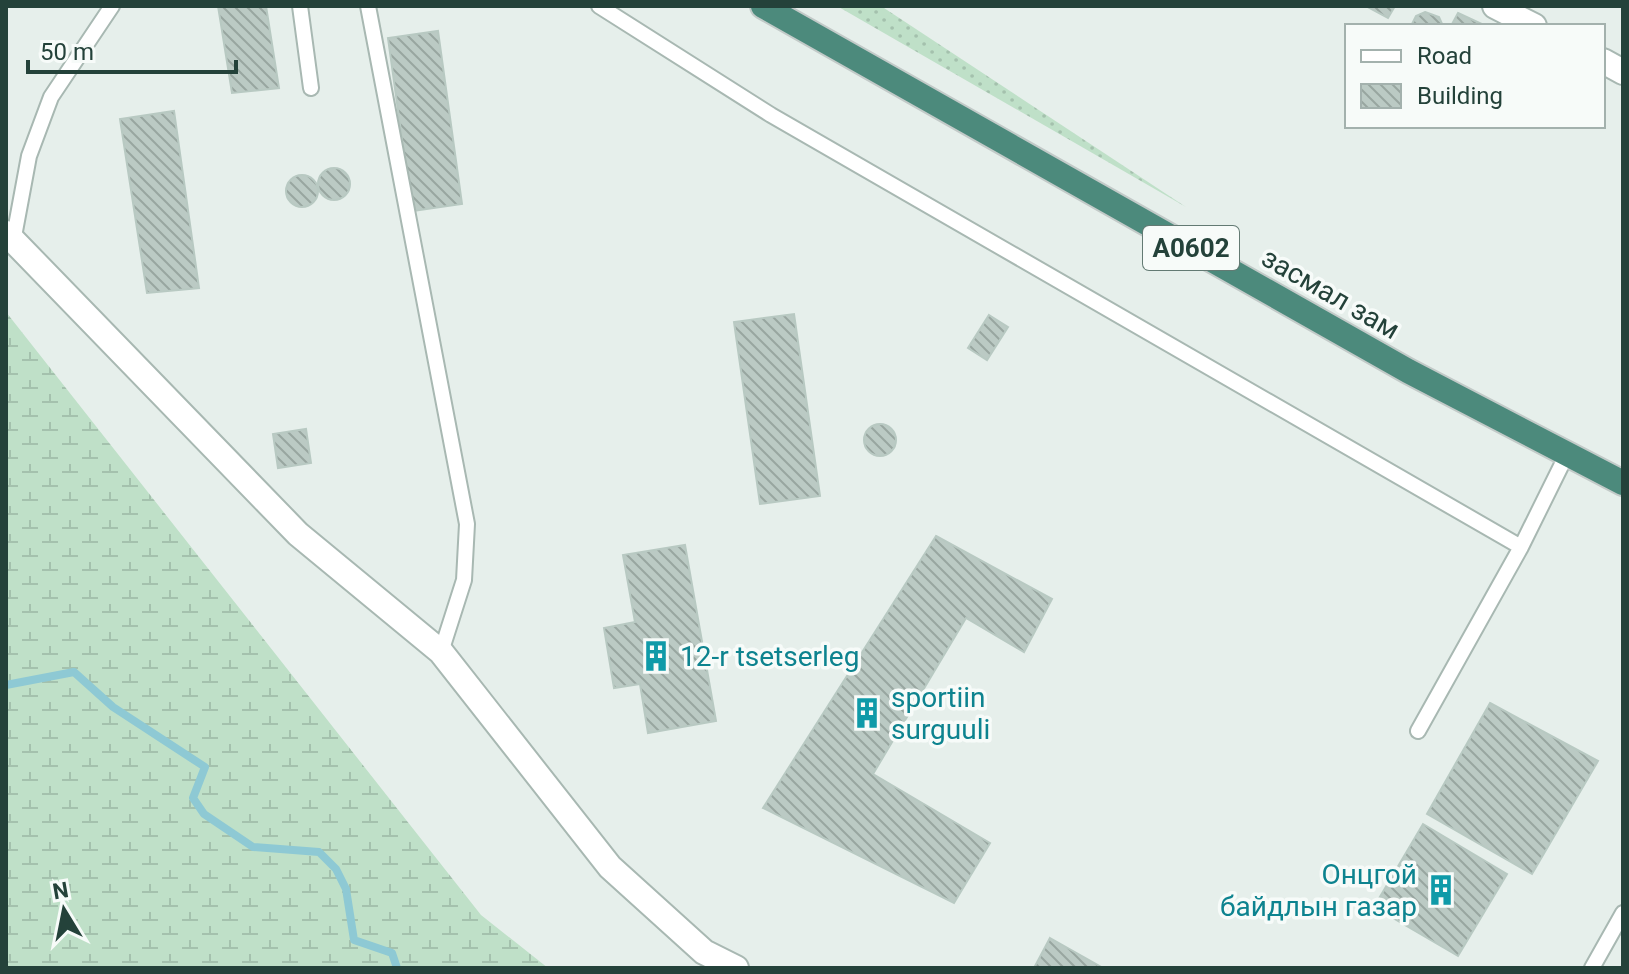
<svg xmlns="http://www.w3.org/2000/svg" width="1629" height="974" viewBox="0 0 1629 974" font-family="Roboto,sans-serif">
	<defs>
		<pattern id="grass-dots" width="8" height="8" patternUnits="userSpaceOnUse" patternTransform="scale(2)"><rect width="8" height="8" fill="#bfe0c8"/><path d="M2 2h.1M6 6h.1" fill="none" stroke="#a4c1ad" stroke-width="1.8" stroke-linecap="round"/></pattern>
		<pattern id="wetland-marsh" width="20" height="14" patternUnits="userSpaceOnUse" patternTransform="scale(2)"><rect width="20" height="14" fill="#bfe0c8"/><path d="M1 5h8M5 5V1M11 12h8M15 12V8" fill="none" stroke="#a4c1ad"/></pattern>
		<pattern id="building-back-hatch" width="6" height="6" patternUnits="userSpaceOnUse" patternTransform="scale(2)"><rect width="6" height="6" fill="#bbcac4"/><path d="M-1 5l2 2M0 0l6 6M5-1l2 2" fill="none" stroke="#98a6a0"/></pattern>
	</defs>
	<rect width="100%" height="100%" fill="#e6efeb"/>
	<path fill="url(#grass-dots)" d="M 837,6 L 881,6 L 1186,207 Z"/>
	<path fill="url(#wetland-marsh)" d="M 6,312 L 481,915 L 548,968 L 6,968 Z"/>
	<g fill="none" stroke-linecap="round" stroke-linejoin="round">
		<path stroke="#8ec9d4" stroke-width="8" d="M 6,685 L 74,672 L 113,707 L 205,767 L 193,798 L 204,814 L 253,847 L 319,852 L 336,869 L 346,889 L 354,940 L 392,953 L 397,968"/>
	</g>
	<path fill="url(#building-back-hatch)" stroke="#b8c9c2" stroke-width="2" d="M 218,6 L 266,6 L 279,88 L 232,93 Z
		M 1366,6 L 1395,6 L 1388,18 Z
		M 1425,12 L 1439,17 L 1443,26 L 1411,26 L 1416,16 Z
		M 1458,13 L 1486,26 L 1451,26 Z
		M 438,31 L 462,204 L 412,211 L 388,38 Z
		M 174,111 L 199,288 L 147,293 L 120,119 Z
		M318 184a16 16 0 1 1 32 0a16 16 0 1 1-32 0Z
		M286 191a16 16 0 1 1 32 0a16 16 0 1 1-32 0Z
		M 794,314 L 820,496 L 760,504 L 734,322 Z
		M 989,315 L 1008,327 L 987,360 L 968,348 Z
		M864 440a16 16 0 1 1 32 0a16 16 0 1 1-32 0Z
		M 306,429 L 311,463 L 278,468 L 273,434 Z
		M 936,536 L 1052,599 L 1024,652 L 966,618 L 873,774 L 990,843 L 954,903 L 763,808 Z
		M 685,545 L 716,721 L 648,733 L 640,684 L 614,688 L 604,628 L 635,622 L 623,555 Z
		M 1490,703 L 1598,761 L 1532,874 L 1427,814 Z
		M 1423,824 L 1507,874 L 1458,956 L 1374,907 Z
		M 1050,938 L 1103,968 L 1034,968 Z"/>
	<g fill="none" stroke-linecap="round" stroke-linejoin="round">
		<defs>
			<path id="service" d="M 300,6 L 311,88
				M 368,6 L 467,524 L 464,580 L 441,652
				M 599,6 L 771,115 L 1521,547
				M 13,242 L 29,156 L 51,97 L 112,6
				M 1418,731 L 1521,547 L 1567,454
				M 1592,968 L 1623,913"/>
			<path id="minor" d="M 1495,6 L 1534,26
				M 1603,61 L 1623,72
				M 6,233 L 298,534 L 441,652 L 610,867 L 704,952 L 736,968"/>
			<path id="trunk" d="M 763,6 L 1408,371 L 1623,483"/>
		</defs>
		<use href="#service" stroke="#a8b8b2" stroke-width="18"/>
		<use href="#minor" stroke="#a8b8b2" stroke-width="28"/>
		<use href="#trunk" stroke="#c2cac8" stroke-width="28"/>
		<use href="#service" stroke="#fff" stroke-width="14"/>
		<use href="#minor" stroke="#fff" stroke-width="24"/>
		<use href="#trunk" stroke="#4c8a7c" stroke-width="24"/>
	</g>
	<defs>
		<symbol id="building-bare" viewBox="-9 -9 18 18"><path d="M-4-6H4V6H1V3H-1V6H-4ZM-2.5-4.3h1.7v1.8h-1.7ZM.8-4.3h1.7v1.8H.8ZM-2.5-1h1.7V.8h-1.7ZM.8-1h1.7V.8H.8Z" fill="#0f9aa8" stroke="#f7fbf9" stroke-width="2.5" paint-order="stroke"/></symbol>
	</defs>
	<g fill-rule="evenodd">
		<use href="#building-bare" x="634" y="634" width="44" height="44"/>
		<use href="#building-bare" x="845" y="691" width="44" height="44"/>
		<use href="#building-bare" x="1419" y="868" width="44" height="44"/>
	</g>
	<g text-anchor="middle" stroke-width="7" stroke-linejoin="round" paint-order="stroke">
		<rect fill="#f7fbf9" stroke="#637a73" stroke-width="2" x="1143" y="226" width="96" height="44" rx="6"/>
		<g font-size="26" font-weight="bold" fill="#24423a">
			<text x="1191" y="257">A0602</text>
		</g>
		<g font-size="28" fill="#24423a" stroke="#f7fbf9">
			<text transform="translate(1331 293) rotate(30)" y="10">засмал зам</text>
		</g>
		<g font-size="28" fill="#0d838f" stroke="#f7fbf9" text-anchor="start">
			<text x="680" y="666">12-r tsetserleg</text>
			<text x="891" y="707">sportiin<tspan x="891" dy="32">surguuli</tspan></text>
			<text x="1417" y="884" text-anchor="end">Онцгой<tspan x="1417" dy="32">байдлын газар</tspan></text>
		</g>
	</g>
	<rect width="1629" height="974" fill="none" stroke="#24423a" stroke-width="16"/>
	<rect x="1345" y="24" width="260" height="104" fill="#f7fbf9" stroke="#a3b1ad" stroke-width="2"/>
	<rect x="1361" y="50" width="40" height="12" fill="#ffffff" stroke="#a3b1ad" stroke-width="2"/>
	<text x="1417" y="64" font-size="24" fill="#24423a">Road</text>
	<rect x="1361" y="84" width="40" height="24" fill="url(#building-back-hatch)" stroke="#a3b1ad" stroke-width="2"/>
	<text x="1417" y="104" font-size="24" fill="#24423a">Building</text>
	<g transform="translate(64 910) rotate(350)" stroke="#f7fbf9" stroke-width="6" paint-order="stroke">
	<path d="M0-6L14 30L0 20L-14 30Z" fill="#24423a"/>
	<text y="-12" font-size="22" font-weight="bold" text-anchor="middle" fill="#24423a">N</text>
	</g>
	<path d="M28 60v12h208v-12" fill="none" stroke="#24423a" stroke-width="4"/>
	<text x="40" y="60" font-size="24" fill="#24423a" stroke="#f7fbf9" stroke-width="6" paint-order="stroke">50 m</text>
</svg>
